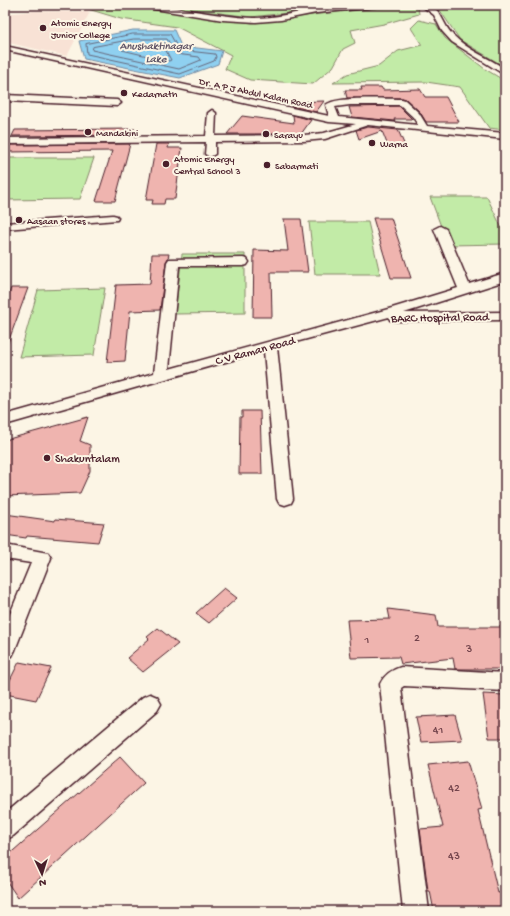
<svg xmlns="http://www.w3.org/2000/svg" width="510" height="916" viewBox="0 0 510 916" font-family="'Gochi Hand',sans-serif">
	<rect width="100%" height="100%" fill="#fcf5e5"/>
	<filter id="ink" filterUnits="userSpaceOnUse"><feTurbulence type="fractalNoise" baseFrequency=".025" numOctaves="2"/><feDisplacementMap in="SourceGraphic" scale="8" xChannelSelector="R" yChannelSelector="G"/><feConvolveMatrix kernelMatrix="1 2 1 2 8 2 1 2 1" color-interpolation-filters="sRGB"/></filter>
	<g filter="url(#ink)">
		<path fill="#f8e2d5" d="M 34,11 L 90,12 L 67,56 L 5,42 L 5,14 Z"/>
		<path fill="#c2eba7" stroke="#868569" d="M 15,5 L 143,5 L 152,8 L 252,23 L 320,14 L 399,6 L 418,7 L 419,14 L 384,24 L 351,30 L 355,43 L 343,49 L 333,67 L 313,84 L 250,80 L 225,69 L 231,55 L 177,27 L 121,19 L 88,9 Z
			M 158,5 L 359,5 L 251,17 Z
			M 434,5 L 505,5 L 505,67 L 460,40 L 437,6 Z
			M 419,20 L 436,24 L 445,38 L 485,69 L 505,81 L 505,130 L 489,128 L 460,87 L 426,82 L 333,83 L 347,74 L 379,66 L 398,51 L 422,45 L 411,28 Z
			M 5,158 L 94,158 L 80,199 L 5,200 Z
			M 430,197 L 487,197 L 505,235 L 505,244 L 448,245 Z
			M 309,222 L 368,222 L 380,274 L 315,274 Z
			M 182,254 L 245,254 L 245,313 L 175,314 Z
			M 105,288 L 94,355 L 19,357 L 38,290 Z"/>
		<path fill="#8fd0f0" stroke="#7389a1" d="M 133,30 L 174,30 L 181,46 L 222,51 L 218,64 L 180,78 L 84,59 L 79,41 Z"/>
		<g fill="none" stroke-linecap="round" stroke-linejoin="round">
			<path stroke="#66667a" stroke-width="1" d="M 133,34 L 170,34 L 179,50 L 215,54 L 216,57 L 214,61 L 180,74 L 87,54 L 86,44 Z
				M 134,39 L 167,39 L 176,54 L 199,57 L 201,60 L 179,69 L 92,50 L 93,47 Z
				M 134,45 L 163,45 L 171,60 L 169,61 L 122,50 L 123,47 Z"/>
		</g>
		<path fill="#efb4af" stroke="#4a1f2b" d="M 361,87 L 381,87 L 383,90 L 420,89 L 425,97 L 446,97 L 459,122 L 426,122 L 420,112 L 406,99 L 402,98 L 347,98 L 345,90 L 362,90 Z
			M 324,101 L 316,112 L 292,106 L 291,102 Z
			M 399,106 L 412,119 L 394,119 L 395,121 L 352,117 L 349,107 Z
			M 293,115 L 311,120 L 301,134 L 227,134 L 242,116 L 294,123 Z
			M 368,127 L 398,130 L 405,146 L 388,146 L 382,131 L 359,139 L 356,130 Z
			M 135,129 L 133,135 L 12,136 L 15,130 Z
			M 130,144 L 115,201 L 96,201 L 112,151 L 5,152 L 7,145 Z
			M 156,144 L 169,144 L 168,148 L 182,148 L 175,199 L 165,199 L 164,204 L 152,204 L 153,200 L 146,200 Z
			M 373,218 L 391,218 L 411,278 L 391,278 Z
			M 284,219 L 301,219 L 308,272 L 271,272 L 272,317 L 253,317 L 254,250 L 288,251 Z
			M 152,254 L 169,254 L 168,258 L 166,262 L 160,310 L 130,311 L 125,361 L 107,362 L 116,285 L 150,284 Z
			M 11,288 L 28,288 L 6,348 L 5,347 L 5,304 Z
			M 242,411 L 260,411 L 262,474 L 239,474 L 240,417 L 242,417 Z
			M 88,417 L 80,441 L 90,445 L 90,471 L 80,493 L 5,496 L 5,440 Z
			M 5,514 L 55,521 L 55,519 L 104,523 L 98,542 L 27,536 L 26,538 L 5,535 Z
			M 224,588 L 237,598 L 209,623 L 196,613 Z
			M 388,609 L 436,615 L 438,627 L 505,627 L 505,669 L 455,669 L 453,658 L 401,664 L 399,657 L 351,658 L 347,620 L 390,619 Z
			M 158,628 L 178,644 L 143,672 L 127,658 L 149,639 L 147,637 Z
			M 19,662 L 51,668 L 36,700 L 5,694 L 5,690 Z
			M 483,694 L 505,695 L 505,738 L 489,738 Z
			M 455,715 L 462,740 L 421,742 L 416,717 Z
			M 120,757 L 144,783 L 18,898 L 5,879 L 5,858 Z
			M 468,761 L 482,809 L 478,810 L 498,893 L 505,891 L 505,911 L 434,911 L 430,891 L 428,891 L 420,829 L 443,827 L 428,765 Z"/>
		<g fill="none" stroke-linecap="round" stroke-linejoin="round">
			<defs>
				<path id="minor" d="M 139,5 C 178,5 215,17 254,18 C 275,18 295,13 315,9 C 336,6 358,5 379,5 L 376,7 L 316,13 L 281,20 L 256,22 L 223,20 L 142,7 Z
					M 421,5 C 443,5 440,22 453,35 C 467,50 488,57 505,69 L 505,75 L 452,42 L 442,31 L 434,15 Z
					M 5,46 L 329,116 L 326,105 C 335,96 387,99 402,99 L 405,100 L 419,113 L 427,126 L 505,133 L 505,139 L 368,125 L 325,139 L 304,141 L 215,142 L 215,154 L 210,157 L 205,154 L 206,142 L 5,144 L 5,138 L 206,136 L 208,113 L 212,110 L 216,113 L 215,136 L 304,135 L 324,133 L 356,124 L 329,122 L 5,50 ZM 350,105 L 400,105 L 413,117 L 418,125 L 339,117 L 335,107 Z
					M 5,95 L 117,100 L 121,103 L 117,106 L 5,101 Z
					M 113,215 L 117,216 L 118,218 L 117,220 L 5,229 L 5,223 Z
					M 440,226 L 446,229 L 469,284 L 505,273 L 505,281 L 404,313 L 505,312 L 505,320 L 395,321 L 390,320 L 389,317 L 277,347 L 293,499 L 291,503 L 285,505 L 279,503 L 277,499 L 264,351 L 5,425 L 5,415 L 154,373 L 167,262 L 169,259 L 243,258 L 247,259 L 249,262 L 247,265 L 243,266 L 179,266 L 169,369 L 392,308 L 458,288 L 434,229 Z
					M 5,545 L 48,553 L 51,558 L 15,650 L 12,656 L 5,659 L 5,626 L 31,563 L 5,559 Z
					M 401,667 L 505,673 L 505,691 L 404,686 L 401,688 L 429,911 L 403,911 L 380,684 C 384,675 391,670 401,667 Z
					M 150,694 L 157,697 L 161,704 L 157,711 L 13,836 L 5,840 L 5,813 L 143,697 Z"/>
			</defs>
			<use href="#minor" stroke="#4a1f2b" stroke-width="3"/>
			<use href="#minor" fill="#fcf5e5" fill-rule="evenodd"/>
		</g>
	</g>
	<g fill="#4a1f2b" stroke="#fcf5e5" stroke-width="1.5">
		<circle cx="43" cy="28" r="4"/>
		<circle cx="124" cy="93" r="4"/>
		<circle cx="88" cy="132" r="4"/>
		<circle cx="266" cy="134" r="4"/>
		<circle cx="372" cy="143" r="4"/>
		<circle cx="166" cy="164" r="4"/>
		<circle cx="267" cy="165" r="4"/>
		<circle cx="19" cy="220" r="4"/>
		<circle cx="47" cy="458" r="4"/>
	</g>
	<g text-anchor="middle" stroke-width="4" stroke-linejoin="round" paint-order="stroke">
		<g font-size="10" fill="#4a1f2b" stroke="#fcf5e5" text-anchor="start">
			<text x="51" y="26">Atomic Energy<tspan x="51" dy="12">Junior College</tspan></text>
			<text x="132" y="97">Kedarnath</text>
			<text x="96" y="136">Mandakini</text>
			<text x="274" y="138">Sarayu</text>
			<text x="380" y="147">Warna</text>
			<text x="174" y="162">Atomic Energy<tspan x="174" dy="12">Central School 3</tspan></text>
			<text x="275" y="169">Sabarmati</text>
			<text x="27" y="224">Aasaan stores</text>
		</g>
		<g font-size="10" fill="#4a1f2b" stroke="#fcf5e5">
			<text transform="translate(256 92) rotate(12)" y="4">Dr. A P J Abdul Kalam Road</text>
		</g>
		<g font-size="11" font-style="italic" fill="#5f5466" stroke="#fcf5e5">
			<text x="156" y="49">Anushaktinagar<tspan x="156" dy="13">Lake</tspan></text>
		</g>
		<g font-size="12" fill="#4a1f2b" stroke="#fcf5e5">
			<text transform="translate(440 317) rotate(-1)" y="4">BARC Hospital Road</text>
			<text transform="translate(255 350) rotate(-15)" y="4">C V Raman Road</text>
		</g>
		<g font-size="12" fill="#4a1f2b" stroke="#fcf5e5" text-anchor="start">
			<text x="55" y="462">Shakuntalam</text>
		</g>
		<g font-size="12" fill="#73444c">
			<text x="417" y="641">2</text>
			<text x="367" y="643">1</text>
			<text x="469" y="652">3</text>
			<text x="438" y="733">41</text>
			<text x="454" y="791">42</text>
			<text x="454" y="859">43</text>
		</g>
	</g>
	<rect width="510" height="916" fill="none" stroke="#fcf5e5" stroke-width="20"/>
	<rect x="10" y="10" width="490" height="896" fill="none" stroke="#4a1f2b" stroke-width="1.5" filter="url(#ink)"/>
	<g transform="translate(42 874) rotate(176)" stroke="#fcf5e5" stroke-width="3" paint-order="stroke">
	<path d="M0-3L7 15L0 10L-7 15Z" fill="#4a1f2b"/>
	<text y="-6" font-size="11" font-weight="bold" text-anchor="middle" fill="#4a1f2b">N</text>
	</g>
</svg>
